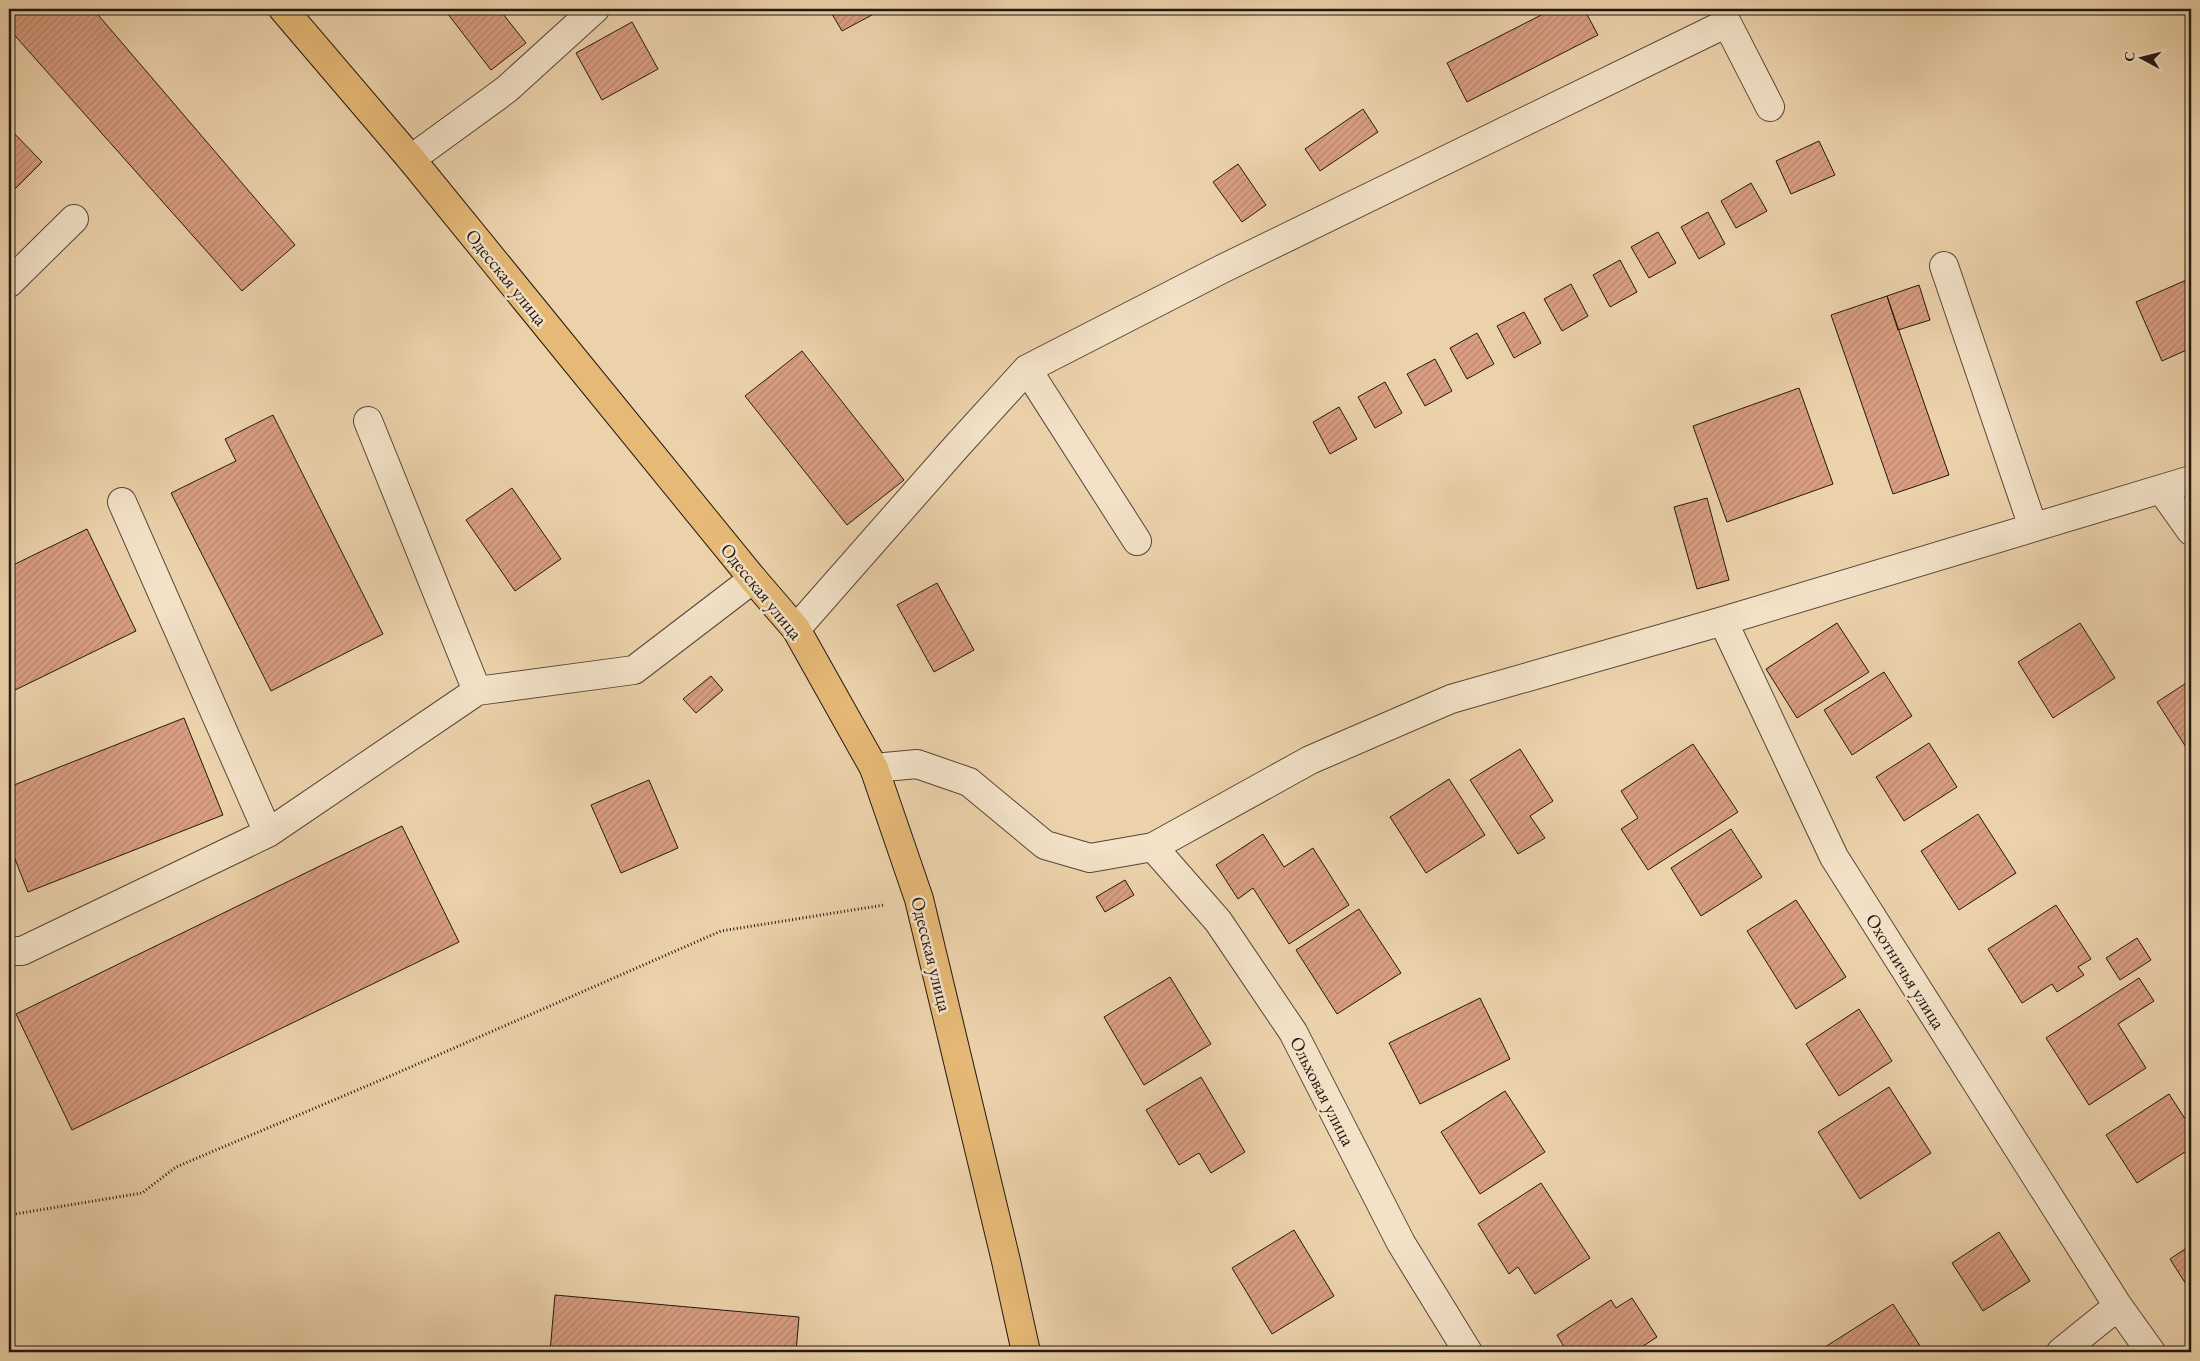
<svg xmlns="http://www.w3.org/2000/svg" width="2200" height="1361" viewBox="0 0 2200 1361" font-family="'EB Garamond',serif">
	<defs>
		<pattern id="building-hatch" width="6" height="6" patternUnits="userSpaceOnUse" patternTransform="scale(1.25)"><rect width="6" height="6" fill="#d99e81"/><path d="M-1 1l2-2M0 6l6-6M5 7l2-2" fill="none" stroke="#ba876e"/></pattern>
	</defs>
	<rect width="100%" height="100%" fill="#ecd2ab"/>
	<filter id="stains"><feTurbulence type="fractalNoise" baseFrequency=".004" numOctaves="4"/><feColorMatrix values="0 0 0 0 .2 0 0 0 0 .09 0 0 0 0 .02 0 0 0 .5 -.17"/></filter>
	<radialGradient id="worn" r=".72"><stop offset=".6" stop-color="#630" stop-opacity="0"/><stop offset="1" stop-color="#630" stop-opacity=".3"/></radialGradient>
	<path fill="url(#building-hatch)" stroke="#231712" d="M 9,9 L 93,9 L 295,245 L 242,291 L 9,29 Z
		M 444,9 L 499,9 L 526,43 L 491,70 Z
		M 829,9 L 883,9 L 842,31 Z
		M 1553,9 L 1584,9 L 1598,35 L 1467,102 L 1447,63 Z
		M 632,22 L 658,69 L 602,100 L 576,53 Z
		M 1363,109 L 1378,132 L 1320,171 L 1305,149 Z
		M 9,128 L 42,162 L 9,195 Z
		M 1819,141 L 1835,175 L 1791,194 L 1776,161 Z
		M 1238,164 L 1266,205 L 1242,222 L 1213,182 Z
		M 1751,183 L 1767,211 L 1736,228 L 1721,201 Z
		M 1708,212 L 1725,244 L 1699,259 L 1681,227 Z
		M 1658,232 L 1676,263 L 1649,278 L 1631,247 Z
		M 1620,260 L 1637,292 L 1610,307 L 1593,275 Z
		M 2191,278 L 2191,348 L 2162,361 L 2136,302 Z
		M 1571,284 L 1588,316 L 1562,331 L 1544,299 Z
		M 1919,285 L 1930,320 L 1898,330 L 1887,296 Z
		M 1887,296 L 1949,475 L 1893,494 L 1831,315 Z
		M 1524,312 L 1541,343 L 1514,358 L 1497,326 Z
		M 1477,333 L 1494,364 L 1467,379 L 1450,348 Z
		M 802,351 L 904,480 L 847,525 L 745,396 Z
		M 1435,359 L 1452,391 L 1425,406 L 1407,374 Z
		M 1385,382 L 1402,413 L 1375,428 L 1358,397 Z
		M 1799,388 L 1833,484 L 1727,522 L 1693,426 Z
		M 1339,407 L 1357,439 L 1330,454 L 1313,422 Z
		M 273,415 L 383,634 L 271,691 L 171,493 L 236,461 L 225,439 Z
		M 512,488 L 561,559 L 515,591 L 466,520 Z
		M 1707,498 L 1729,580 L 1697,589 L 1674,507 Z
		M 87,529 L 136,631 L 9,693 L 9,567 Z
		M 937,583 L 974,650 L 934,672 L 897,605 Z
		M 1837,623 L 1869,672 L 1797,718 L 1766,669 Z
		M 2080,623 L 2115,678 L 2053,718 L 2018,662 Z
		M 1884,672 L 1912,716 L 1852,755 L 1824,710 Z
		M 711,676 L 723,690 L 696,713 L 683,699 Z
		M 2191,680 L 2191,755 L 2157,702 Z
		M 184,718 L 223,815 L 28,892 L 9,844 L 9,787 Z
		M 1929,743 L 1957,787 L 1904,821 L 1876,777 Z
		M 1693,744 L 1738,812 L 1648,870 L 1621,829 L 1638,818 L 1621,791 Z
		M 1520,749 L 1553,801 L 1530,816 L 1545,838 L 1518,854 L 1470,780 Z
		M 1449,779 L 1485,835 L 1426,873 L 1390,817 Z
		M 649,780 L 678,848 L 621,873 L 591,805 Z
		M 1978,814 L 2016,873 L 1959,910 L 1921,851 Z
		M 402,826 L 459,942 L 72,1130 L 16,1014 Z
		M 1731,829 L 1762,877 L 1701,916 L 1671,868 Z
		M 1263,834 L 1284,867 L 1313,848 L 1349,905 L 1289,944 L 1253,888 L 1238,899 L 1216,865 Z
		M 1125,880 L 1134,895 L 1105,912 L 1096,897 Z
		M 1796,900 L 1846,977 L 1796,1009 L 1747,931 Z
		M 2056,905 L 2091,959 L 2078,967 L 2084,975 L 2057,992 L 2052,984 L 2022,1003 L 1988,949 Z
		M 1359,909 L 1401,973 L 1337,1014 L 1296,950 Z
		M 2137,938 L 2151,960 L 2120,980 L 2106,958 Z
		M 1170,977 L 1211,1044 L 1144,1085 L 1104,1017 Z
		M 2139,978 L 2154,1001 L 2118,1024 L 2146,1068 L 2089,1105 L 2046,1038 Z
		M 1480,998 L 1510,1059 L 1420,1104 L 1389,1043 Z
		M 1859,1009 L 1892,1061 L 1839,1096 L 1806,1044 Z
		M 1201,1077 L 1245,1152 L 1211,1173 L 1199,1153 L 1179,1165 L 1146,1110 Z
		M 1889,1087 L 1931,1153 L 1860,1199 L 1818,1132 Z
		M 1505,1091 L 1545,1152 L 1480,1194 L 1441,1132 Z
		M 2169,1094 L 2191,1128 L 2191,1148 L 2137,1183 L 2106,1135 Z
		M 1541,1183 L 1590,1258 L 1535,1294 L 1518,1267 L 1509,1274 L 1478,1224 Z
		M 1294,1230 L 1334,1296 L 1272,1334 L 1232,1268 Z
		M 1999,1232 L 2030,1281 L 1983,1311 L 1952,1263 Z
		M 2191,1245 L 2191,1292 L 2170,1259 Z
		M 555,1295 L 799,1317 L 796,1352 L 550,1352 Z
		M 1632,1298 L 1657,1337 L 1634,1352 L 1567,1352 L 1557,1335 L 1611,1300 L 1616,1308 Z
		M 1893,1304 L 1924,1352 L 1829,1352 L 1825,1347 Z"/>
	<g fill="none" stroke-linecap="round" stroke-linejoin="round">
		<defs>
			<path id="minor" d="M 411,159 L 507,89 L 595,9
				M 1944,266 L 2033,527
				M 9,283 L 74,219
				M 1027,369 L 1137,541
				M 368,421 L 477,691 L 634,670 L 753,579
				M 2161,489 L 2191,531
				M 122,502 L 268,833
				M 1723,621 L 1834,857 L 2118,1306 L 2151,1352
				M 796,629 L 957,446 L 1027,369 L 1222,269 L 1727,23 L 1770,107
				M 874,768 L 917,764 L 969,782 L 1045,845 L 1090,858 L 1153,847 L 1310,760 L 1451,699 L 1723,621 L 2191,480
				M 1153,847 L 1218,921 L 1293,1032 L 1401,1243 L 1468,1352
				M 9,951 L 22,951 L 268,833 L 477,691
				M 2061,1352 L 2118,1306"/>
			<path id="major" d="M 283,9 L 411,159 L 753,579 L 796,629 L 874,768 L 919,899 L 1006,1261 L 1026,1352"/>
		</defs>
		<use href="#minor" stroke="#554638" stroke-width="30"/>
		<use href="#major" stroke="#231712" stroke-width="30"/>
		<path stroke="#231712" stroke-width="3" stroke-dasharray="1 2.5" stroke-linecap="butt" d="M 9,1215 L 142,1193 L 176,1167 L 388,1077 L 721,931 L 884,905"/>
		<use href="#minor" stroke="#f3e2c8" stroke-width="28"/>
		<use href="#major" stroke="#e6b976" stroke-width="28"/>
	</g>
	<g text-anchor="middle" stroke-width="5" stroke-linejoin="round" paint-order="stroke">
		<g font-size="19" fill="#231712" stroke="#f3e2c8">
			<text transform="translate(507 277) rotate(51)" y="7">Одесская улица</text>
			<text transform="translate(762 591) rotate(51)" y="7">Одесская улица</text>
			<text transform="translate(932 954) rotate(76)" y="7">Одесская улица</text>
			<text transform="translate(1906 971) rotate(58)" y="7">Охотничья улица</text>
			<text transform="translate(1323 1091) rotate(63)" y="7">Ольховая улица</text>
		</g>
	</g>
	<rect width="2200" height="1361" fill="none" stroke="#ecd2ab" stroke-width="30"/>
	<rect x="10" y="10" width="2180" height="1341" fill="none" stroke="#231712" stroke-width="2.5"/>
	<rect x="15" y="15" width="2170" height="1331" fill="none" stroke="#231712"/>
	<g transform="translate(2142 58) rotate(277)" stroke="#f3e2c8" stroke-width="4" paint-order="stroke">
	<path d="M0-4L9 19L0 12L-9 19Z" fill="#231712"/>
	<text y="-8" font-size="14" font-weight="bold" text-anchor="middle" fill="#231712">С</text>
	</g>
	<rect width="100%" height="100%" filter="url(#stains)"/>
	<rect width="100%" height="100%" fill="url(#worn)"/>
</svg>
